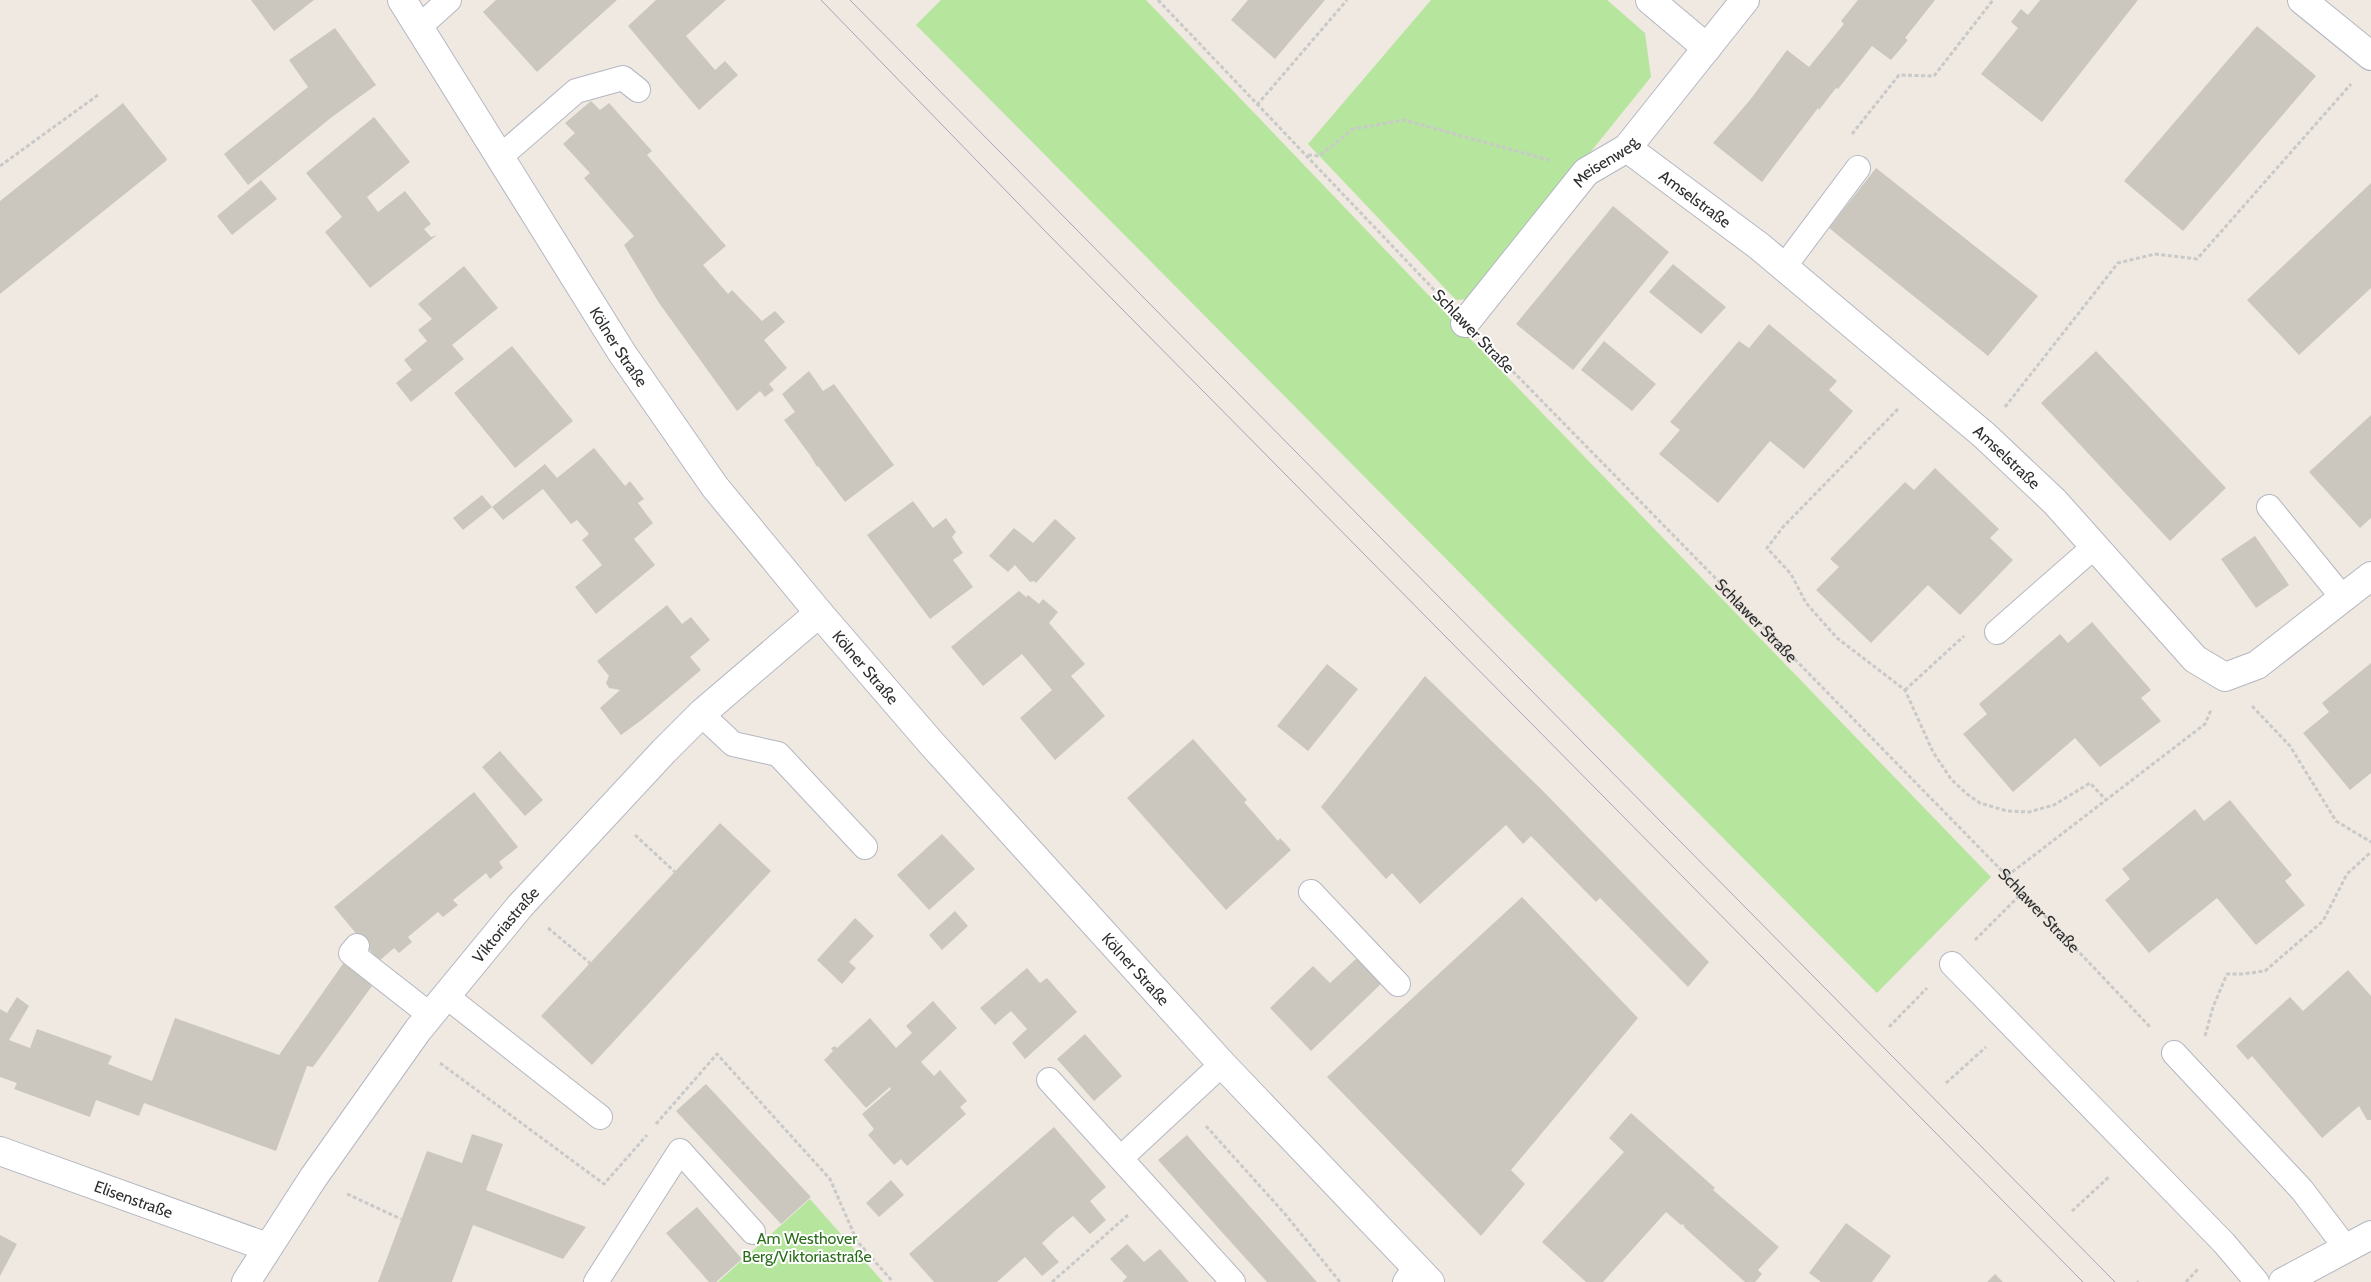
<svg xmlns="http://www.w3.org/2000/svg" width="2371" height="1282" viewBox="0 0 2371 1282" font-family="Cabin,sans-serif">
	<rect width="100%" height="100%" fill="#efe9e1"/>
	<path fill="#b6e59e" d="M 941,0 L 1146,0 L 1460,328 L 1991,877 L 1877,993 L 916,25 Z
		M 1431,0 L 1607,0 L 1645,33 L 1651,77 L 1472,299 L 1456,300 L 1308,144 Z
		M 810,1199 L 883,1282 L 718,1282 Z"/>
	<path fill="#cbc7bf" d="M 251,0 L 314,0 L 274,31 Z
		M 496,0 L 617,0 L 537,72 L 483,12 Z
		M 656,0 L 726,0 L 686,36 L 715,70 L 725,61 L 738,75 L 699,110 L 628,26 Z
		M 1248,0 L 1325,0 L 1275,59 L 1231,20 Z
		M 1858,0 L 1935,0 L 1905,38 L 1908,40 L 1891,60 L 1872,46 L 1838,89 L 1836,88 L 1819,110 L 1818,108 L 1762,182 L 1713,143 L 1750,100 L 1787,50 L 1809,67 L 1844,24 L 1841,21 Z
		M 2040,0 L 2138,0 L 2042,122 L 1981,74 L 2018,28 L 2011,22 L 2021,9 L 2028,15 Z
		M 2257,26 L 2316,76 L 2183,231 L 2124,181 Z
		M 335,28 L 376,85 L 332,117 L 248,185 L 224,154 L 308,87 L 289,60 Z
		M 591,101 L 600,110 L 609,103 L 652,151 L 647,155 L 726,246 L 703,265 L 728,294 L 732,290 L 762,321 L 775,311 L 785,322 L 764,340 L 787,368 L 769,384 L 774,390 L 765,397 L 760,391 L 737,411 L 659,303 L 624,245 L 634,236 L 584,178 L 590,173 L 563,144 L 575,133 L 565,123 Z
		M 123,103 L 167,159 L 166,161 L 0,294 L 0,201 Z
		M 374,117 L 410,162 L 367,197 L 378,212 L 405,191 L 431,224 L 424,229 L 431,237 L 437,235 L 370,288 L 325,232 L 342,217 L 306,173 Z
		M 1876,168 L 2038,296 L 1988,356 L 1829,228 Z
		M 261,180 L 277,199 L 232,235 L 217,216 Z
		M 2371,183 L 2371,288 L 2299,355 L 2247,300 Z
		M 1613,206 L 1669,252 L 1573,370 L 1516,324 Z
		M 1673,264 L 1726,307 L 1701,334 L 1649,292 Z
		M 464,266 L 498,308 L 452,345 L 464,359 L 411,402 L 396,383 L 412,370 L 404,360 L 427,341 L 418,330 L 432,319 L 418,304 Z
		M 1769,324 L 1837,381 L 1829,390 L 1853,411 L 1804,469 L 1770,441 L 1718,503 L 1659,454 L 1680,430 L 1670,422 L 1739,341 L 1749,348 Z
		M 1604,341 L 1656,384 L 1632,411 L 1581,370 Z
		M 512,346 L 573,421 L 515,468 L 454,393 Z
		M 2096,351 L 2226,488 L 2170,541 L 2041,403 Z
		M 809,371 L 823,391 L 834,384 L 894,465 L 845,502 L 818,466 L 817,467 L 810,455 L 784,420 L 795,412 L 782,394 Z
		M 2371,415 L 2371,518 L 2360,528 L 2309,472 Z
		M 594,448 L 625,486 L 630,481 L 644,499 L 638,503 L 653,523 L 634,539 L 655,565 L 596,614 L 575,587 L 602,565 L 582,540 L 589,534 L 577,520 L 571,524 L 543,489 L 503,520 L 492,507 L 463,530 L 453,518 L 482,495 L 492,507 L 545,464 L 557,478 Z
		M 1935,468 L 1999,529 L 1990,538 L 2013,560 L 1960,615 L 1928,585 L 1871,643 L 1816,590 L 1839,567 L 1830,559 L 1905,482 L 1914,490 Z
		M 913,501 L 933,528 L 946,518 L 956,532 L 952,537 L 963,553 L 953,560 L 973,587 L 930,619 L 867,535 Z
		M 1055,519 L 1076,538 L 1036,583 L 1034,581 L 1030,582 L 1015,565 L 1008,572 L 989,556 L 1014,528 L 1033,543 Z
		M 2255,536 L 2289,585 L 2256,608 L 2221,559 Z
		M 1019,591 L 1026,597 L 1028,595 L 1039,604 L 1043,599 L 1058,612 L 1049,623 L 1085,664 L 1071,676 L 1105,716 L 1055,760 L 1020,718 L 1052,690 L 1022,654 L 983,686 L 951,647 Z
		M 667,605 L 682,624 L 691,617 L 710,640 L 690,657 L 701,670 L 643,719 L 621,735 L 600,708 L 620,690 L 609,688 L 606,683 L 609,676 L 597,661 Z
		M 2092,622 L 2151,690 L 2141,698 L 2161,721 L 2100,767 L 2075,738 L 2013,792 L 1963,734 L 1987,714 L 1979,704 L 2060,634 L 2068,643 Z
		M 2371,663 L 2371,773 L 2350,790 L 2303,733 L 2329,712 L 2322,703 Z
		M 1327,664 L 1358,689 L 1308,751 L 1277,726 Z
		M 1425,676 L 1543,791 L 1709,962 L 1688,987 L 1600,898 L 1596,902 L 1531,836 L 1523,844 L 1506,825 L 1420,904 L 1392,873 L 1386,879 L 1321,807 Z
		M 1193,739 L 1247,800 L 1244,802 L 1278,841 L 1280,838 L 1291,850 L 1226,910 L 1127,798 Z
		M 500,751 L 543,800 L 525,816 L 482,767 Z
		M 474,792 L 518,847 L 499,862 L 503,868 L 490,879 L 486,873 L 453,900 L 458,905 L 443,917 L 438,912 L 408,937 L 412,942 L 399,953 L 394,948 L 379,961 L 334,907 Z
		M 2230,800 L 2292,875 L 2285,881 L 2305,905 L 2256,945 L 2217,898 L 2149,953 L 2105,900 L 2130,879 L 2122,869 L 2195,809 L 2204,821 Z
		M 720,823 L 771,871 L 592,1065 L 541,1016 Z
		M 942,834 L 975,869 L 929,910 L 897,875 Z
		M 1522,897 L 1638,1018 L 1511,1170 L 1525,1184 L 1481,1236 L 1327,1077 Z
		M 955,911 L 968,926 L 942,950 L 929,935 Z
		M 855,918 L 874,936 L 849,962 L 856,968 L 842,984 L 817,960 Z
		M 1358,957 L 1382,983 L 1311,1051 L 1270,1008 L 1313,966 L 1330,983 Z
		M 347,958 L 372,986 L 313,1067 L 307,1066 L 276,1151 L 144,1103 L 139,1116 L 96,1100 L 90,1117 L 14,1089 L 17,1083 L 0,1077 L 0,1009 L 7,1013 L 17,997 L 29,1006 L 9,1040 L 30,1048 L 37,1029 L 112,1056 L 108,1064 L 152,1081 L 175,1018 L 279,1055 Z
		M 1027,968 L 1040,983 L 1047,978 L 1077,1012 L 1025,1059 L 1012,1043 L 1027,1029 L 1011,1011 L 995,1025 L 980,1008 Z
		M 2348,970 L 2371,996 L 2371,1120 L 2367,1120 L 2359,1106 L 2322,1138 L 2252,1056 L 2248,1060 L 2236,1046 L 2290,997 L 2303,1011 Z
		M 933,1001 L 957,1028 L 921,1062 L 934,1076 L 940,1070 L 967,1101 L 960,1107 L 966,1114 L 907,1166 L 901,1159 L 894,1165 L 868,1135 L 874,1129 L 862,1114 L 891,1089 L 890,1087 L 866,1108 L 824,1060 L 833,1051 L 831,1048 L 835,1046 L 837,1048 L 870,1018 L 896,1048 L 912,1033 L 906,1026 Z
		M 1085,1034 L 1122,1076 L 1094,1101 L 1057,1059 Z
		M 706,1084 L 811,1197 L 781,1224 L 676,1111 Z
		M 1631,1113 L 1715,1188 L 1713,1190 L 1779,1247 L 1758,1270 L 1762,1274 L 1755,1282 L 1745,1282 L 1685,1228 L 1683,1224 L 1681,1225 L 1666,1212 L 1603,1282 L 1586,1282 L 1542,1242 L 1624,1152 L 1609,1138 Z
		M 1054,1127 L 1106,1187 L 1090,1201 L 1106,1220 L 1090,1234 L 1073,1216 L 1057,1229 L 1042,1243 L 1059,1262 L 1042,1276 L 1025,1257 L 997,1282 L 934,1282 L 909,1254 Z
		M 472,1134 L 503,1144 L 486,1190 L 586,1227 L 563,1259 L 473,1225 L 452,1282 L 378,1282 L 427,1151 L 462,1163 Z
		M 1187,1135 L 1199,1149 L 1317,1282 L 1267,1282 L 1220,1230 L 1158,1160 Z
		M 891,1180 L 904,1195 L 879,1217 L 866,1203 Z
		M 697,1207 L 742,1259 L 716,1282 L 709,1282 L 666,1233 Z
		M 1846,1223 L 1891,1256 L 1872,1282 L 1821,1282 L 1809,1273 Z
		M 0,1235 L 17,1244 L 0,1276 Z
		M 1127,1244 L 1144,1262 L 1160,1249 L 1189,1282 L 1122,1282 L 1127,1277 L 1110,1259 Z
		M 1995,1274 L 2003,1282 L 1987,1282 Z"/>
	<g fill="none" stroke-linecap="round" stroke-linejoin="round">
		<defs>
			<path id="service" d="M 419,27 L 449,0
				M 500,157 L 576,91 L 623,78 L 638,90
				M 1784,267 L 1858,168
				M 2269,507 L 2343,598
				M 1997,632 L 2095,546
				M 701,714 L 733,744 L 778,754 L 865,847
				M 1311,892 L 1398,984
				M 357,946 L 351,953 L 430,1015
				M 1952,964 L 2224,1243 L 2257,1282
				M 446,996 L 600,1117
				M 2174,1053 L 2302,1190 L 2346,1248
				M 1049,1080 L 1233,1282
				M 1121,1158 L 1222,1064
				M 596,1282 L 680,1151 L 753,1232
				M 1405,1282 L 1416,1266"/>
			<g id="minor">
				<path d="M 1650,0 L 1707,48"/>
				<path d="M 2302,0 L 2371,56"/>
				<path id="s2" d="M 1627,148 L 1759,246 L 1984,435 L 2055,502 L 2195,659 L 2225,677 L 2257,665 L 2371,576"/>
				<path id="s3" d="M 1465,323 L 1586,172 L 1627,148 L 1745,0"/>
				<path id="s4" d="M 0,1151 L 267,1247"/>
				<path id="s5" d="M 246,1282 L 313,1178 L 418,1030 L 520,906 L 664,751 L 701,714 L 819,613"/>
				<path d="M 2283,1282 L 2371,1235"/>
			</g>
			<g id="secondary">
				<path id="s6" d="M 402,0 L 622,353 L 715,487 L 819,613 L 932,744 L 1222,1064 L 1430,1282"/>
			</g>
		</defs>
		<use href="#service" stroke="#b4b7c1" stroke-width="26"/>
		<use href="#minor" stroke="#b4b7c1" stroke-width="30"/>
		<use href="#secondary" stroke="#b4b7c1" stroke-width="30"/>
		<g stroke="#c9c9c9" stroke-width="3" stroke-dasharray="4 2.5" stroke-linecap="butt">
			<path d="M 1158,0 L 1440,296"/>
			<path d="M 1257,105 L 1347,0"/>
			<path d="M 1852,134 L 1899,75 L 1934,76 L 1993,0"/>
			<path d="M 1308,155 L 1319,156 L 1353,129 L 1404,120 L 1549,160"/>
			<path d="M 0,166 L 98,95"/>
			<path id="s1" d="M 1490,348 L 2007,876 L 2151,1028"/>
			<path d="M 2005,407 L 2118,263 L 2155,254 L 2197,259 L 2351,84"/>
			<path d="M 1898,409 L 1783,527 L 1767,548 L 1791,574 L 1806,603 L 1837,638 L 1905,690 L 1933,752 L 1951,779 L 1967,794 L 1980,803 L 2007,811 L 2029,812 L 2054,805 L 2090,783 L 2106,800"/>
			<path d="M 1905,690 L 1964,636"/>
			<path d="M 2252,706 L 2290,746 L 2336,821 L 2371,842"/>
			<path d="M 635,835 L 675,872"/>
			<path d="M 2007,876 L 2205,724 L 2211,710"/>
			<path d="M 548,928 L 590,963"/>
			<path d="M 1975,940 L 2023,892"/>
			<path d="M 1889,1027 L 1927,988"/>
			<path d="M 2205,1036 L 2213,1007 L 2227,974 L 2242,974 L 2265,971 L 2323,921 L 2347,874 L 2371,852"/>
			<path d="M 440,1063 L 604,1184 L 647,1135"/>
			<path d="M 1946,1083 L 1986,1047"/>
			<path d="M 656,1124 L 717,1054 L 830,1179 L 857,1241 L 893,1282"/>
			<path d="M 1206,1126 L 1285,1214 L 1340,1282"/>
			<path d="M 347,1194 L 401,1219"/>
			<path d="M 2072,1211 L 2110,1176"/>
			<path d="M 2137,1281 L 2138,1282"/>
			<path d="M 1052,1282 L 1128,1215"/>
			<path d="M 2186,1282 L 2199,1268"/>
		</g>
		<use href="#service" stroke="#fff" stroke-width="24"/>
		<use href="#minor" stroke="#fff" stroke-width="28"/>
		<use href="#secondary" stroke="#fff" stroke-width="28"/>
		<path stroke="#a3a6b8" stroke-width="1" d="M 821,0 L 1044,230 L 2083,1282
			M 850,0 L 2115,1282"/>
	</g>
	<g text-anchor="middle" stroke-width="4" stroke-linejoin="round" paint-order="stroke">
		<g font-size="16" fill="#2e2e2e" stroke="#fff">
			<text dy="6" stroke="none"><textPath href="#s3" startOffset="215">Meisenweg</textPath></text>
			<text dy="6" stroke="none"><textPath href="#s2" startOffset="85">Amselstraße</textPath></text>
			<text transform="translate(1474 331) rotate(46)" y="6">Schlawer Straße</text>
			<text dy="6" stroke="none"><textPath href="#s6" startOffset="409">Kölner Straße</textPath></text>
			<text dy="6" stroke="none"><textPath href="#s2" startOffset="490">Amselstraße</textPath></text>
			<text dy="6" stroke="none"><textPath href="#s1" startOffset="381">Schlawer Straße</textPath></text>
			<text dy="6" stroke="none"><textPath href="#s6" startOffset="814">Kölner Straße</textPath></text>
			<text dy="6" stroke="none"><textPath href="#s1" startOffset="786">Schlawer Straße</textPath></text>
			<text dy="6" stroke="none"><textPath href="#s5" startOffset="442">Viktoriastraße</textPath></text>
			<text dy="6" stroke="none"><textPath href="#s6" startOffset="1219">Kölner Straße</textPath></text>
			<text dy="6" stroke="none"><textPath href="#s4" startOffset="142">Elisenstraße</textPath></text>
		</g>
		<g font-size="16" fill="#2c6e1b" stroke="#fff">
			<text x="807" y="1244">Am Westhover<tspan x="807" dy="18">Berg/Viktoriastraße</tspan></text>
		</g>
	</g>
</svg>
